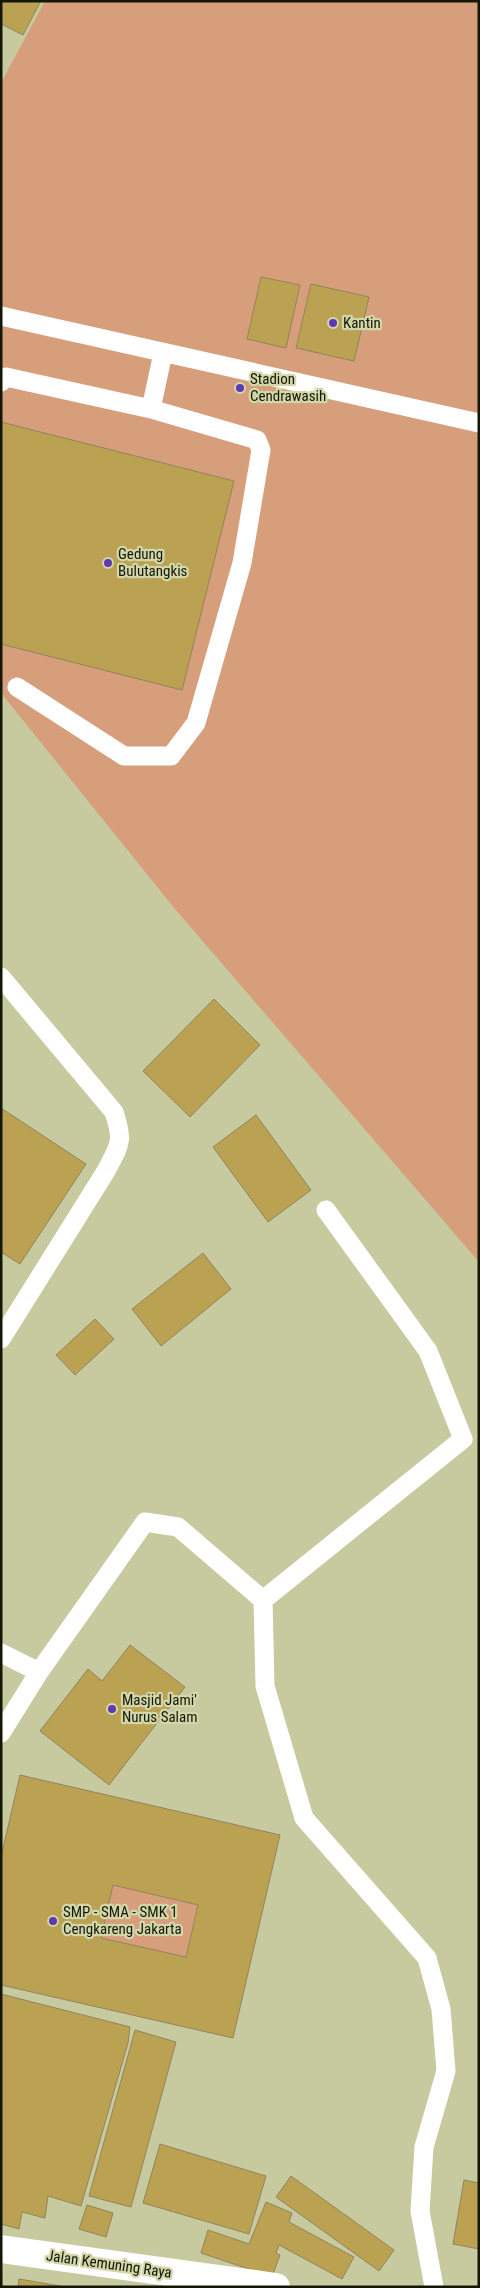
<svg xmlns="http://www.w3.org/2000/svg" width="480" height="2288" viewBox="0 0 480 2288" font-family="'Roboto Condensed',sans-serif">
	<rect width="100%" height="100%" fill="#c6ca9e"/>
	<path fill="#d79e7c" d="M 45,1 L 479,1 L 479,1262 L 175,909 L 1,693 L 1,83 Z
		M 113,1885 L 198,1905 L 186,1957 L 101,1938 Z"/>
	<path fill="#bba253" stroke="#92845c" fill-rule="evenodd" d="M 1,1 L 41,1 L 23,35 L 1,24 Z
		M 261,277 L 300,285 L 286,348 L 247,339 Z
		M 311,284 L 369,297 L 354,361 L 296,348 Z
		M 1,422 L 234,481 L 182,690 L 1,644 Z
		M 214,999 L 260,1045 L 190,1117 L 143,1071 Z
		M 1,1108 L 86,1164 L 20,1264 L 1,1252 Z
		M 256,1115 L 311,1190 L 268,1222 L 213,1147 Z
		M 203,1253 L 231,1289 L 161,1346 L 132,1309 Z
		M 95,1319 L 114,1339 L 75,1375 L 56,1355 Z
		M 130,1645 L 185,1687 L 109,1785 L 40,1731 L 88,1669 L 102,1681 Z
		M 20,1775 L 280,1835 L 233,2038 L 1,1985 L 1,1857 ZM 113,1885 L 198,1905 L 186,1957 L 101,1938 Z
		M 1,1994 L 130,2027 L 128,2043 L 81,2206 L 48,2196 L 45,2218 L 22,2212 L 19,2229 L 1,2224 Z
		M 135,2030 L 176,2042 L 131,2207 L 89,2196 Z
		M 160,2144 L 266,2176 L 249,2234 L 143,2203 Z
		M 291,2176 L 394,2250 L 379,2271 L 276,2197 Z
		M 464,2180 L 479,2183 L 479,2249 L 453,2244 Z
		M 266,2202 L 292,2213 L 289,2222 L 354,2257 L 342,2279 L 279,2245 L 276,2253 L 280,2255 L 272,2277 L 201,2253 L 208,2230 L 249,2244 Z
		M 87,2205 L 113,2213 L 106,2237 L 79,2229 Z
		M 19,2279 L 60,2286 L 60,2287 L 18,2287 Z"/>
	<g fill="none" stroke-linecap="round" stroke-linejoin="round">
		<path stroke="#fff" stroke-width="19" d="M 1,316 L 479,423
			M 1,382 L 6,377 L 151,409 L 257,440 L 261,450 L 242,563 L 196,723 L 171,756 L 124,756 L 17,687
			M 151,409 L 163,353
			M 1,977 L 114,1112 C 124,1142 120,1144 106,1171 L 1,1339
			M 326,1210 L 428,1351 L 463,1439 L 263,1600 L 265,1686 L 304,1818 L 427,1958 L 441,2009 L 446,2071 L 424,2147 L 420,2211 L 434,2287
			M 1,1653 L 39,1672
			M 1,1733 L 39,1672 L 145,1522 L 178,1527 L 263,1600"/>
		<path stroke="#fff" stroke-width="28" d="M 1,2249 L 276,2287"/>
	</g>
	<g fill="#5d38b0" stroke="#d2d7aa" stroke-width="2">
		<circle cx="333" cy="323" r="5"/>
		<circle cx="240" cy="388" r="5"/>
		<circle cx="108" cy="563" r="5"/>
		<circle cx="112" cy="1709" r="5"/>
		<circle cx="53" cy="1921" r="5"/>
	</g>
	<g text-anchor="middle" stroke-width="4.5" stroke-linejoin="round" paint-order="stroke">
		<g font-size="15" fill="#151706" stroke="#d2d7aa" text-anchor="start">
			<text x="343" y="328">Kantin</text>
			<text x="250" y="384">Stadion<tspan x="250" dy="17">Cendrawasih</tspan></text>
			<text x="118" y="559">Gedung<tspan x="118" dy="17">Bulutangkis</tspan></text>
			<text x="122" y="1705">Masjid Jami'<tspan x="122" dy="17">Nurus Salam</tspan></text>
			<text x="63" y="1917">SMP - SMA - SMK 1<tspan x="63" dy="17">Cengkareng Jakarta</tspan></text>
		</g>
		<g font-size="15" fill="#151706" stroke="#d2d7aa">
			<text transform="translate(109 2264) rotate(8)" y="5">Jalan Kemuning Raya</text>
		</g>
	</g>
	<rect width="480" height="2288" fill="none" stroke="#151706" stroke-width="5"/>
</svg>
